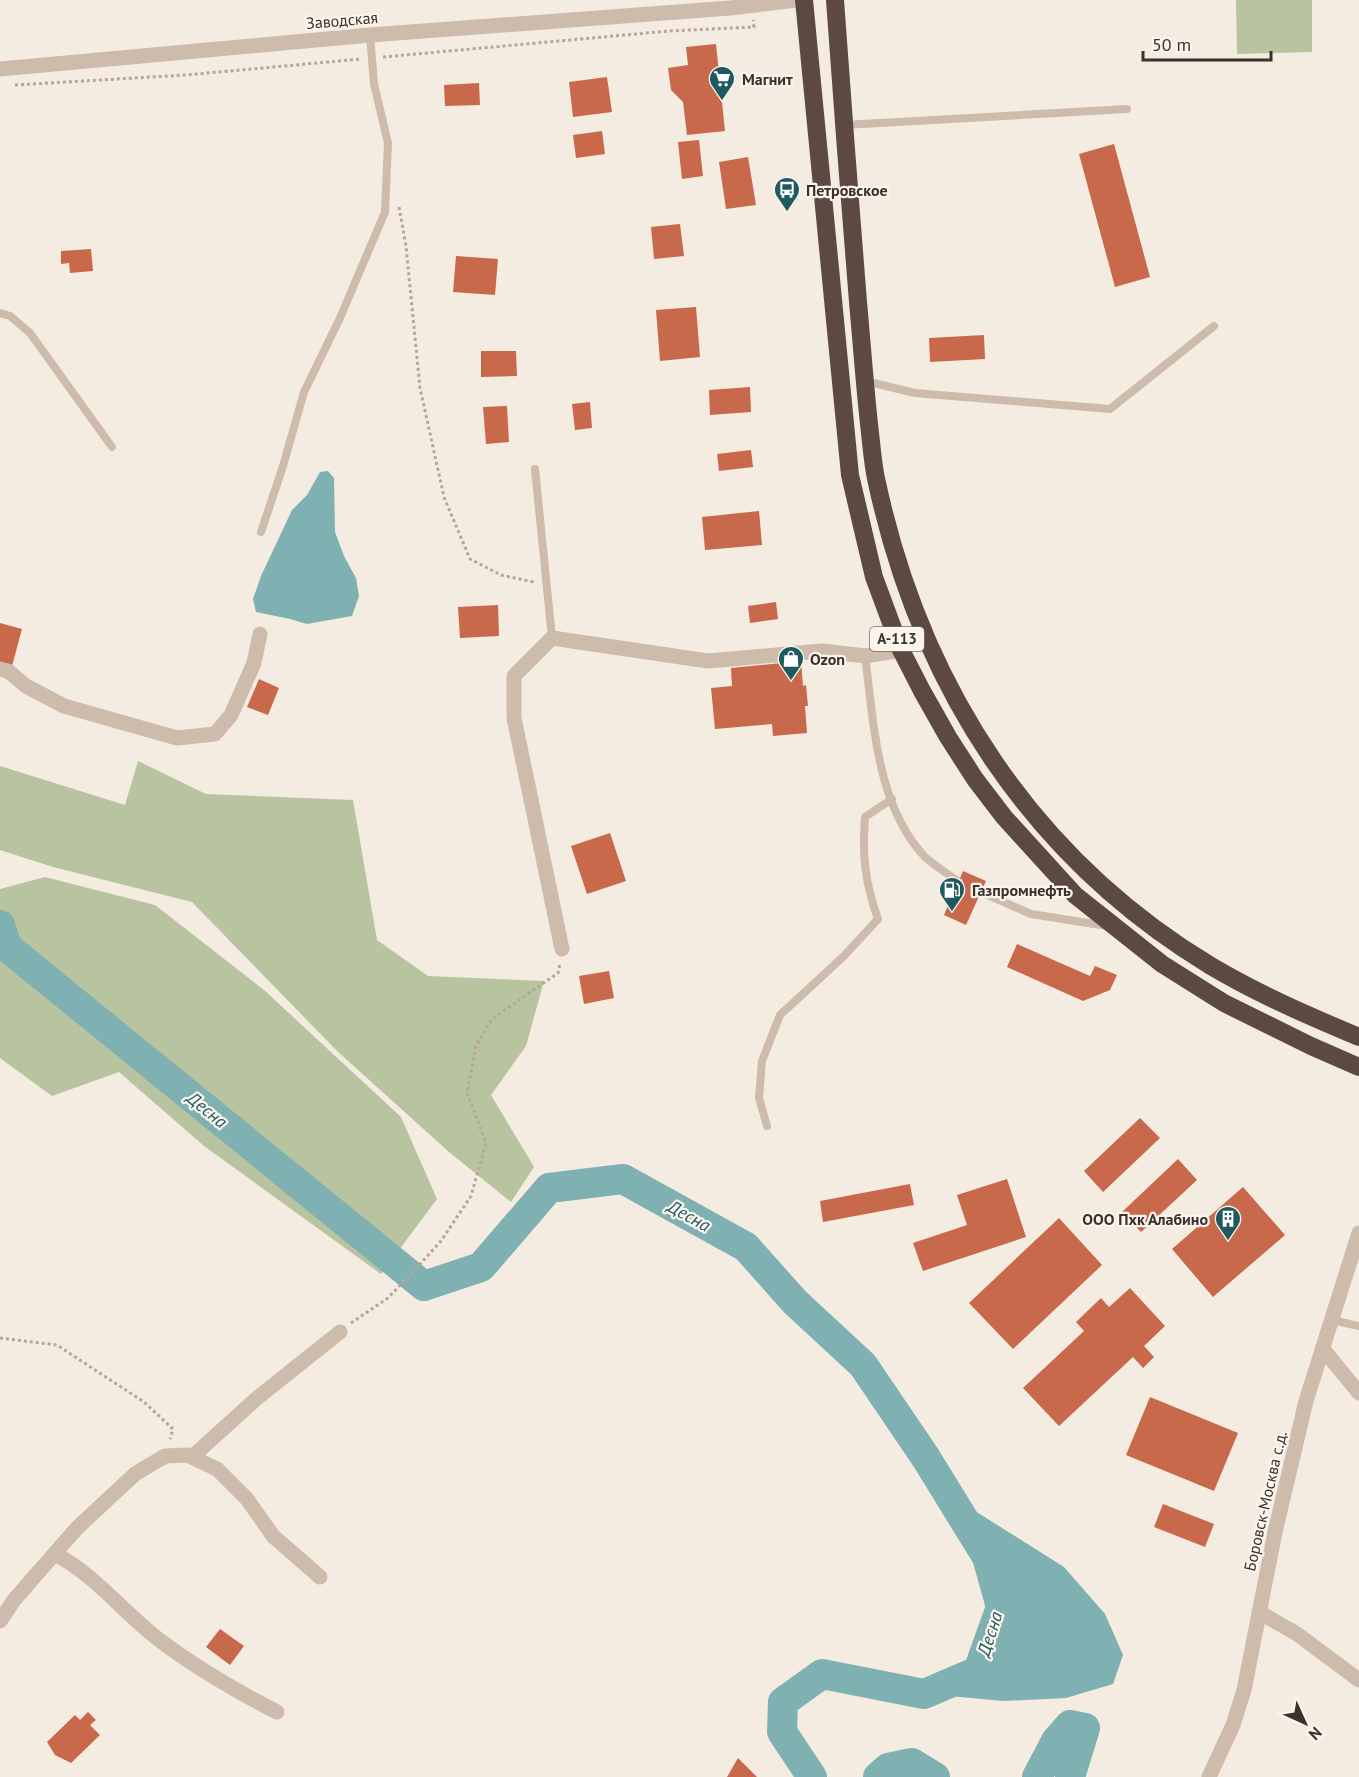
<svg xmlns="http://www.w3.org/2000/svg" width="1359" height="1777" viewBox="0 0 1359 1777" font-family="'PT Sans',sans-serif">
	<rect width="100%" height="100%" fill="#f4ebe1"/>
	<path fill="#b8c4a0" d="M 1236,0 L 1312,0 L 1312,52 L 1237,54 Z
		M 138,761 L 206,794 L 353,800 L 377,940 L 428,976 L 544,981 L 526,1046 L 491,1095 L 534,1167 L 511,1202 L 449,1152 L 337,1051 L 192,902 L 53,867 L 0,850 L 0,766 L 125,805 Z
		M 45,877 L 155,905 L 264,990 L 401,1117 L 437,1199 L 381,1274 L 204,1146 L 119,1072 L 52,1096 L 0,1058 L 0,889 Z"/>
	<path fill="#7fb0b2" d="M 328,471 L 334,478 L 335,532 L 344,556 L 356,578 L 359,596 L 352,616 L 307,624 L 290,619 L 256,612 L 253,599 L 261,576 L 292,510 L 307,495 L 320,472 Z
		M 948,1494 L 1064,1567 L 1105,1614 L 1123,1655 L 1113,1684 L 1066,1698 L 1003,1701 L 918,1693 L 978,1671 L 1001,1607 L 987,1557 Z"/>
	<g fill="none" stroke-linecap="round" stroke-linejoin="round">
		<path stroke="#7fb0b2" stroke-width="30" d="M 0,925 L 7,947 L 424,1286 L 481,1267 L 549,1188 L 623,1179 L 746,1247 L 795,1302 L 863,1365 L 926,1458 L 987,1557 L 1001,1607 L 978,1671 L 924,1694 L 822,1674 L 783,1702 L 782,1732 L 812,1777
			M 878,1777 L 888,1768 L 912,1763 L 935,1777
			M 1037,1777 L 1056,1741 L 1070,1725 L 1085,1728 L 1070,1777"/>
	</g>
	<path fill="#c8694b" d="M 716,44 L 725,131 L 687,135 L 683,102 L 671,90 L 668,68 L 688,65 L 686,47 Z
		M 607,77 L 612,112 L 573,117 L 569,82 Z
		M 479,83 L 480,105 L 445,106 L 444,85 Z
		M 602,131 L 605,154 L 576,158 L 573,135 Z
		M 699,140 L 703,176 L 682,179 L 678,142 Z
		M 1114,144 L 1150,277 L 1115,287 L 1079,154 Z
		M 748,157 L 756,205 L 726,209 L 719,162 Z
		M 680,224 L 684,256 L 654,259 L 651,227 Z
		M 91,249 L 93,271 L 70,273 L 69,263 L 61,264 L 61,251 Z
		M 456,256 L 498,259 L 495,295 L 453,292 Z
		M 696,307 L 700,357 L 660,361 L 656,310 Z
		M 984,335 L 985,359 L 930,362 L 929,338 Z
		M 481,351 L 516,351 L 517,376 L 481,377 Z
		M 750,387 L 751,412 L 710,415 L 709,390 Z
		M 590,402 L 592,428 L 575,430 L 572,404 Z
		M 507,406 L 509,442 L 486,444 L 483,407 Z
		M 751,450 L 753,467 L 719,471 L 717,454 Z
		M 759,511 L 762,545 L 705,550 L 702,517 Z
		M 776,602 L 778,619 L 750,623 L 748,606 Z
		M 498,605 L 499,636 L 460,638 L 458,607 Z
		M 0,623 L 22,629 L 12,666 L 0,663 Z
		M 801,661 L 803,686 L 806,685 L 808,706 L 805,706 L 807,733 L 773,736 L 772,724 L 715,729 L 711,688 L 732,686 L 731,668 Z
		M 259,679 L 279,688 L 268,715 L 247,707 Z
		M 610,833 L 626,881 L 587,894 L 571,846 Z
		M 963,871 L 986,881 L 966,925 L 944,915 Z
		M 1017,944 L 1090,976 L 1095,966 L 1117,975 L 1110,990 L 1083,1001 L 1007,967 Z
		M 609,971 L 614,998 L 584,1004 L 579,976 Z
		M 1140,1118 L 1160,1138 L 1103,1192 L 1084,1171 Z
		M 1178,1159 L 1197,1180 L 1141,1232 L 1122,1212 Z
		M 1007,1179 L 1026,1237 L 923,1271 L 913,1243 L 967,1225 L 957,1195 Z
		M 910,1184 L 914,1205 L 823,1222 L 820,1201 Z
		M 1243,1187 L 1285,1235 L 1213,1297 L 1172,1249 Z
		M 1059,1218 L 1102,1265 L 1013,1349 L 969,1303 Z
		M 1130,1288 L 1165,1326 L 1144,1346 L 1154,1357 L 1143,1368 L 1133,1357 L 1059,1426 L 1023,1388 L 1084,1331 L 1076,1322 L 1101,1298 L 1109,1307 Z
		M 1150,1397 L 1238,1433 L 1214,1491 L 1126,1455 Z
		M 1163,1504 L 1214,1524 L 1205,1547 L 1154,1527 Z
		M 220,1629 L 244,1646 L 230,1665 L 206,1647 Z
		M 88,1712 L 96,1720 L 90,1725 L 100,1735 L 71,1763 L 55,1755 L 47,1742 L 75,1715 L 80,1720 Z
		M 738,1758 L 757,1777 L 727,1777 Z"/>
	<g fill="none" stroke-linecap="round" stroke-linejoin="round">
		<path stroke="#b9a596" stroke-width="3" stroke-dasharray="3 3" stroke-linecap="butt" d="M 383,57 L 669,31 L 754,27 L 753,20
			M 15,85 L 186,75 L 361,59
			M 399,207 L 406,246 L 420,388 L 444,497 L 470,559 L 501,575 L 533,582 L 534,585
			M 351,1323 L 388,1298 L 421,1263 L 441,1241 L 471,1196 L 486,1143 L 467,1093 L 476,1046 L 492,1019 L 558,973 L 560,963
			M 0,1338 L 57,1345 L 144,1402 L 173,1429 L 170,1439"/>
		<path stroke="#cdbbac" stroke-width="8" d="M 844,125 L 1127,109
			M 0,313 L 10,316 L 30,333 L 112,447
			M 865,381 L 915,393 L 1110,409 L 1214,326
			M 535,469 L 552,638
			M 261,532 L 283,466 L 304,392 L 340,318 L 385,212 L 388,143 L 374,84 L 370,35
			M 865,656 C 874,723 876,805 925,857 C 935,866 948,874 959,882
			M 981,892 L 1031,914 L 1107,926
			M 767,1126 L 759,1098 L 762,1061 L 780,1015 L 844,956 L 878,919 C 865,883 862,855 865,817 L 892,799
			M 1332,1320 L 1359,1326"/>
		<path stroke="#cdbbac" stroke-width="15" d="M 0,69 L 370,35 L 730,8 L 796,0
			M 0,669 L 8,671 L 26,686 L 64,706 L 177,738 L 215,734 L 231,715 L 254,663 L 260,634
			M 562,949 L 514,718 L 514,676 L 552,638 L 708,661 L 822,651 L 865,656 L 901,650
			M 1323,1349 L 1359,1393
			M 192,1457 L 256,1399 L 340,1332
			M 55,1554 C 94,1574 123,1612 158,1639 C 195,1667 236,1691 277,1712
			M 1259,1612 L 1297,1634 L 1359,1680
			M 0,1621 L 14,1600 L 77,1528 L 135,1474 L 165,1456 L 187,1455 L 217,1469 L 247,1499 L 273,1536 L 320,1577
			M 1209,1777 L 1233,1725 L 1244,1690 L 1275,1532 L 1306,1401 L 1359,1233"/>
		<path stroke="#5c4a42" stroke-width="18" d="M 804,0 L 850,475 L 874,577 L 901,650 L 922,691 L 948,737 L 975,779 L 1004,817 L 1075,895 L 1162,964 L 1224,1003 L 1311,1046 L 1359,1067
			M 835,0 C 842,101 850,201 858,302 C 862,346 865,389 870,433 C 872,450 873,467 877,483 C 921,687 1032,858 1211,966 C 1258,994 1309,1016 1359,1037"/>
	</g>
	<defs>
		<symbol id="supermarket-pin" viewBox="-11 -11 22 30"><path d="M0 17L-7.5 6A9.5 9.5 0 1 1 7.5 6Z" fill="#1f5a5e" stroke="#fbf5ee"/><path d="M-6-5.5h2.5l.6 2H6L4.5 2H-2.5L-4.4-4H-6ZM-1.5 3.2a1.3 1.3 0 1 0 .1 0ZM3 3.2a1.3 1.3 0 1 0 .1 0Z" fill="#fff"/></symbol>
		<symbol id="bus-pin" viewBox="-11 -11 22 30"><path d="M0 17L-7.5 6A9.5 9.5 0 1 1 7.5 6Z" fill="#1f5a5e" stroke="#fbf5ee"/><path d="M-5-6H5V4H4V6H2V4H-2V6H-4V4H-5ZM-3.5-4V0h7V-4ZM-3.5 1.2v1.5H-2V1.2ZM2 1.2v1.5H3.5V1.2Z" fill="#fff"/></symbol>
		<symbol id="shop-pin" viewBox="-11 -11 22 30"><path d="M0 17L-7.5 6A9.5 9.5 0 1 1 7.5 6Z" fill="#1f5a5e" stroke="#fbf5ee"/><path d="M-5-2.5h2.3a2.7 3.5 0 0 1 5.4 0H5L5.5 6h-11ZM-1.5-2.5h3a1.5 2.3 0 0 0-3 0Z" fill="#fff"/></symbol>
		<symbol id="fuel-pin" viewBox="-11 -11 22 30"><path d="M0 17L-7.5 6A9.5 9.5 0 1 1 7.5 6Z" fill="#1f5a5e" stroke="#fbf5ee"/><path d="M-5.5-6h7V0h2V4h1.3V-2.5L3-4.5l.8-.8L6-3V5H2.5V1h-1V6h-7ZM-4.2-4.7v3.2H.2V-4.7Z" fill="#fff"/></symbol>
		<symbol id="building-pin" viewBox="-11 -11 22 30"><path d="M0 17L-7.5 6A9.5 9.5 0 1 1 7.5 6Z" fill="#1f5a5e" stroke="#fbf5ee"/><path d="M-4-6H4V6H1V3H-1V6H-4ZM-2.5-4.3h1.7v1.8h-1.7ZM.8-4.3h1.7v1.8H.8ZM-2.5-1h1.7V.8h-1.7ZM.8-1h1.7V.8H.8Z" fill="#fff"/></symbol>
	</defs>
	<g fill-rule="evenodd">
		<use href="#supermarket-pin" x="707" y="64" width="30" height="40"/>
		<use href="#bus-pin" x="772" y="175" width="30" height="40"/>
		<use href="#shop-pin" x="776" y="644" width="30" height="40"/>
		<use href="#fuel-pin" x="937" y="875" width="30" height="40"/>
		<use href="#building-pin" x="1213" y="1204" width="30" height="40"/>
	</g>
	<g text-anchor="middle" stroke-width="4.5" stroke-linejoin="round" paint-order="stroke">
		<rect fill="#fbf5ee" stroke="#756b66" stroke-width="1.5" x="870" y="627" width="54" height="24" rx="4.5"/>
		<g font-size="15" font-weight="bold" fill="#3b302b">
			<text x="897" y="644">А-113</text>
		</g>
		<g font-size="16" fill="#3b302b" stroke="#fbf5ee">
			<text transform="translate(342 20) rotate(-5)" y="6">Заводская</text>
			<text transform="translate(1265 1501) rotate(-77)" y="6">Боровск-Москва с.д.</text>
		</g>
		<g font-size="16" font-weight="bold" fill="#3b302b" stroke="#fbf5ee" text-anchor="start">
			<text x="742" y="85">Магнит</text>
			<text x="806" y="196">Петровское</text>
			<text x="810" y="665">Ozon</text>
			<text x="972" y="896">Газпромнефть</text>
			<text x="1208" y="1225" text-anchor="end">ООО Пхк Алабино</text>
		</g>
		<g font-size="18" font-style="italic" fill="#1f5a5e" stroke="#fbf5ee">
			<text transform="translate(207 1110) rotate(39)" y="6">Десна</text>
			<text transform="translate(689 1216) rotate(29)" y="6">Десна</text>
			<text transform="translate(990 1634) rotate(-72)" y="6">Десна</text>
		</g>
	</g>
	<g transform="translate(1305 1723) rotate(135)" stroke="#fbf5ee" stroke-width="4.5" paint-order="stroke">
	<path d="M0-4.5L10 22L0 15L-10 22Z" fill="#3b302b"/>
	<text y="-9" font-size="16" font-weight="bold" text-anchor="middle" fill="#3b302b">N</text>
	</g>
	<path d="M1143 51v9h128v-9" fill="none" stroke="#3b302b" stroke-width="3"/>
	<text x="1152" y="51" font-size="18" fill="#3b302b" stroke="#fbf5ee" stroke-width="4.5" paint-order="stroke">50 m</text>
</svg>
